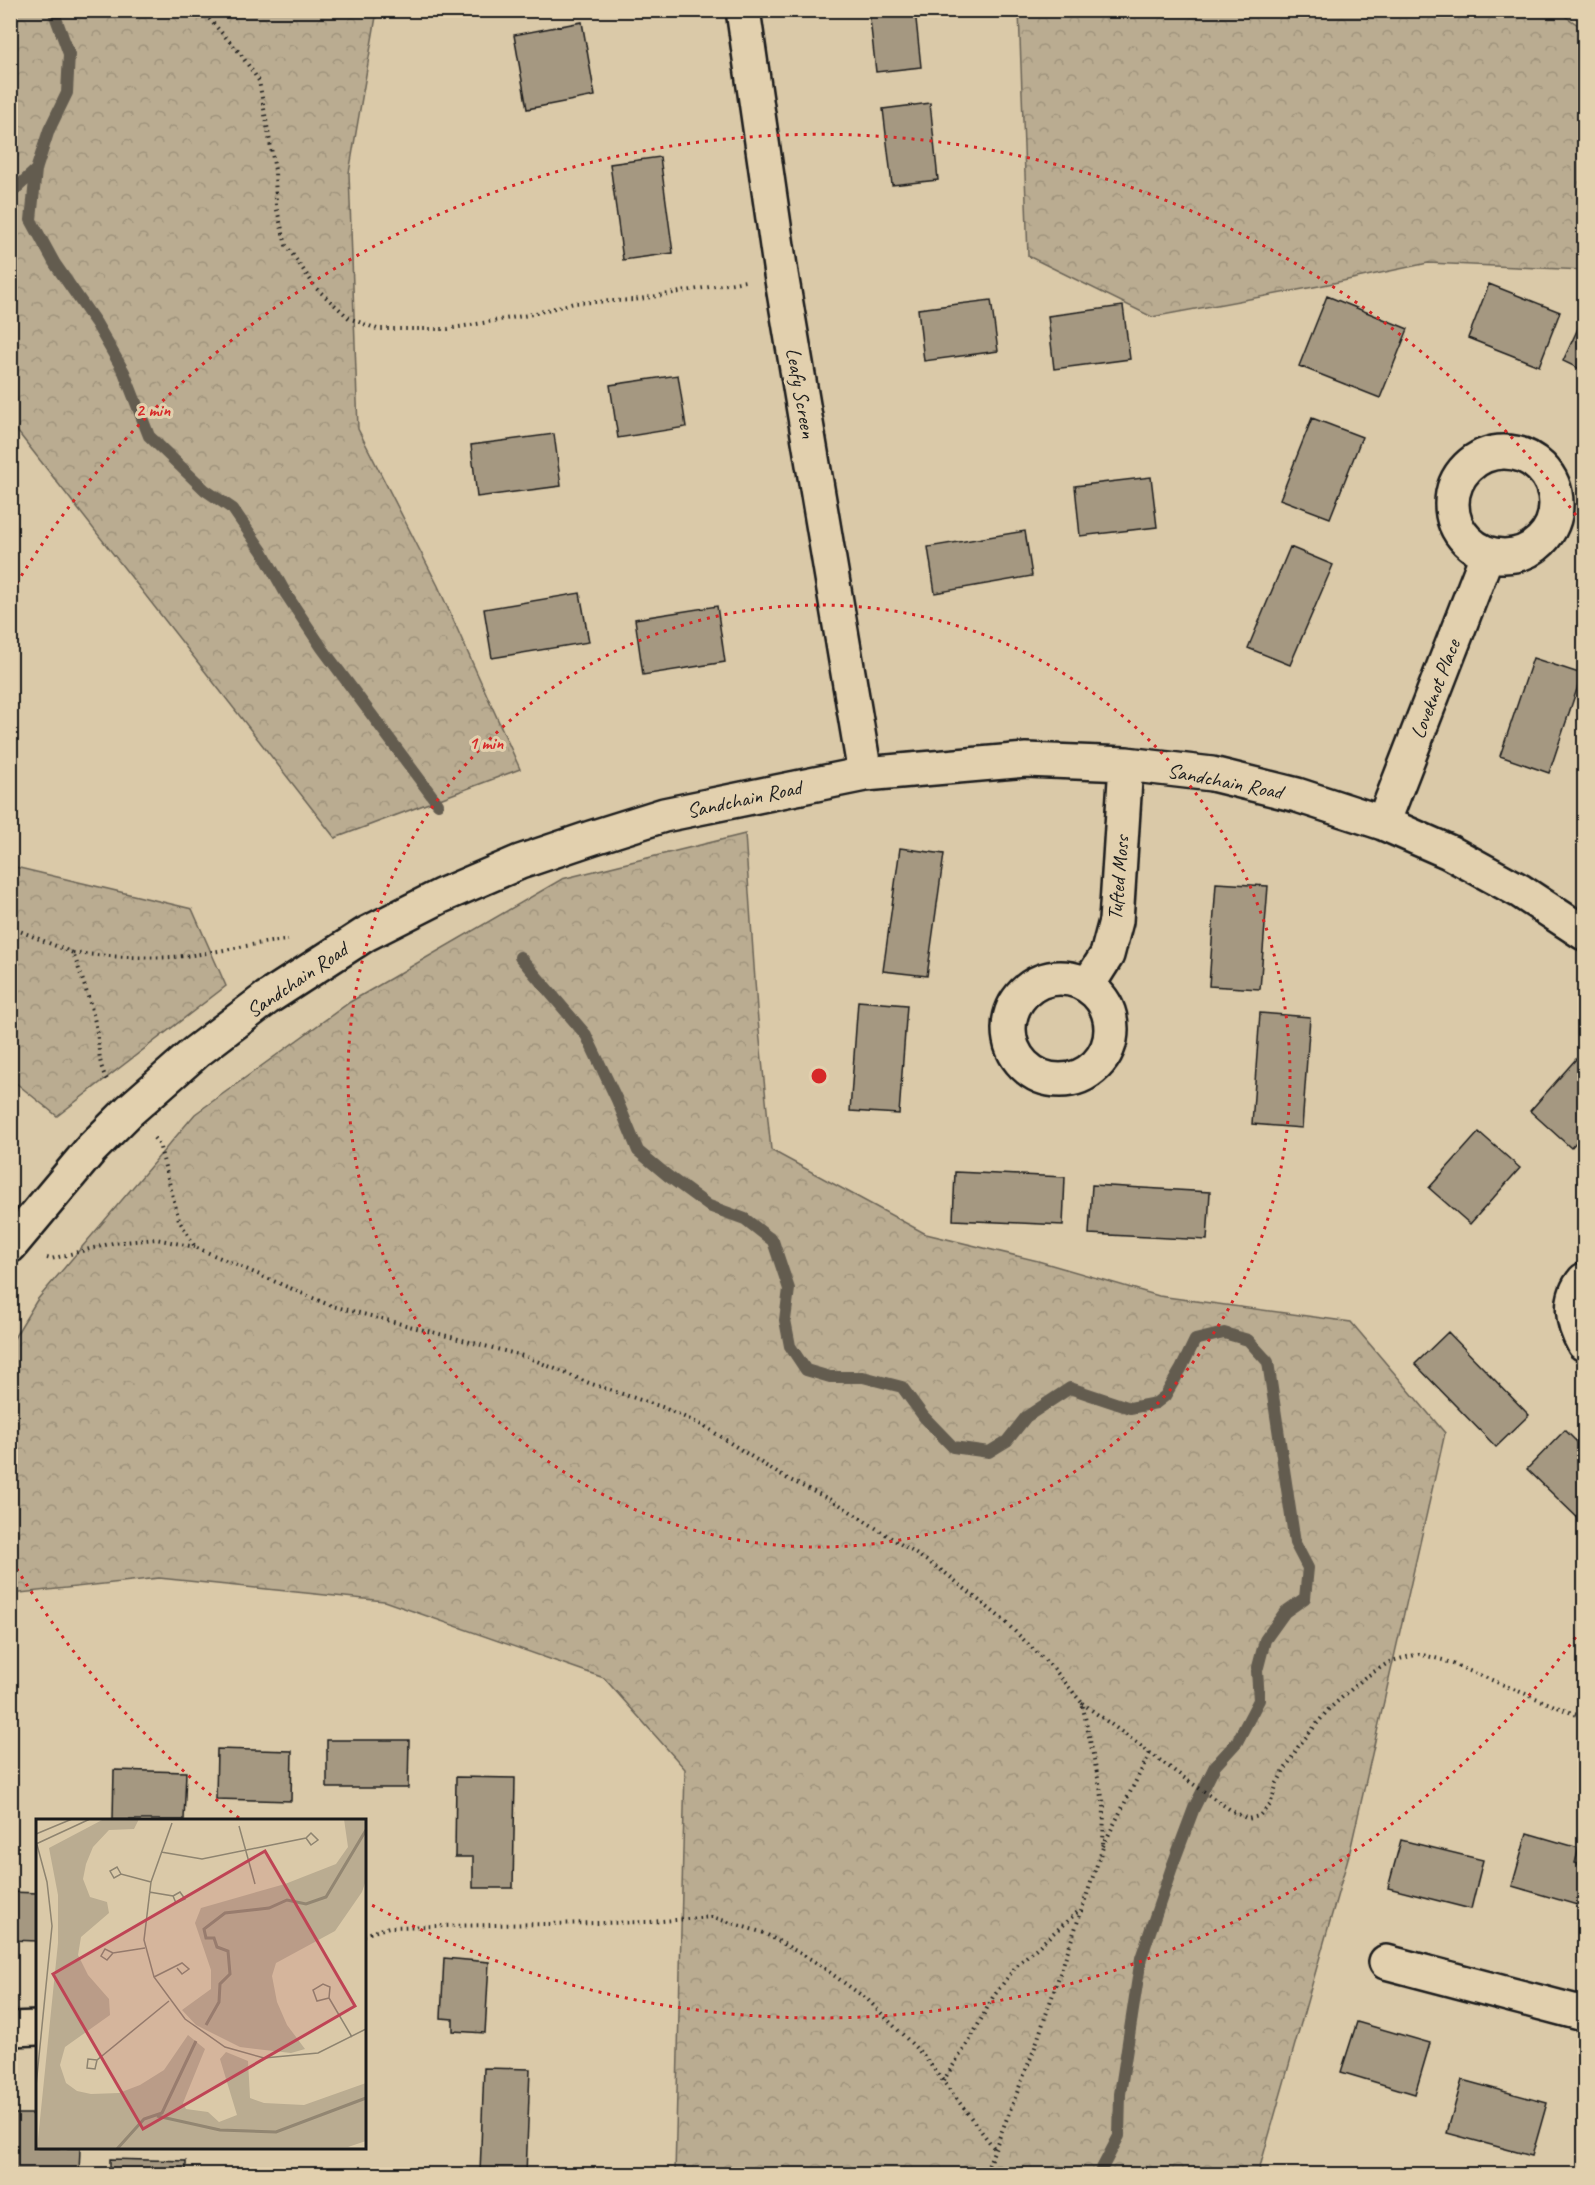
<svg xmlns="http://www.w3.org/2000/svg" width="1595" height="2185" viewBox="0 0 1595 2185" font-family="Caveat,sans-serif">
	<defs>
		<pattern id="forest-crowns" width="20" height="18" patternUnits="userSpaceOnUse" patternTransform="scale(1.5)"><rect width="20" height="18" fill="#baac91"/><path d="M2 6a3 3 0 1 1 6 0M12 15a3 3 0 1 1 6 0" fill="none" stroke="#9f937c"/></pattern>
	</defs>
	<rect width="100%" height="100%" fill="#dac9a8"/>
	<filter id="ink" filterUnits="userSpaceOnUse"><feTurbulence type="fractalNoise" baseFrequency=".0167" numOctaves="2"/><feDisplacementMap in="SourceGraphic" scale="12" xChannelSelector="R" yChannelSelector="G"/><feConvolveMatrix kernelMatrix="1 2 1 2 8 2 1 2 1" color-interpolation-filters="sRGB"/></filter>
	<g filter="url(#ink)">
		<path fill="url(#forest-crowns)" stroke="#6b6456" stroke-width="1.5" d="M 10,11 L 377,11 L 349,173 L 358,429 L 438,586 L 520,769 L 335,838 L 14,427 L 11,426 Z
			M 1019,11 L 1557,11 L 1584,29 L 1584,270 L 1428,263 L 1319,286 L 1152,317 L 1028,256 Z
			M 745,834 L 757,1010 L 771,1150 L 926,1234 L 1038,1261 L 1159,1296 L 1351,1322 L 1445,1433 L 1350,1851 L 1258,2174 L 675,2174 L 685,1769 L 604,1678 L 384,1601 L 159,1578 L 11,1594 L 11,1343 L 37,1300 L 195,1114 L 350,1002 L 562,879 Z
			M 11,866 L 192,909 L 226,986 L 57,1116 L 11,1079 Z"/>
		<g fill="none" stroke-linecap="round" stroke-linejoin="round">
			<path stroke="#635c50" stroke-width="12" d="M 53,10 L 69,54 L 67,93 L 49,130 L 36,170 L 31,220 L 55,264 L 96,323 L 124,372 L 149,436 L 205,490 L 233,509 L 262,551 L 286,594 L 322,648 L 438,804
				M 10,194 L 36,170
				M 520,957 L 586,1035 L 617,1100 L 638,1151 L 668,1176 L 709,1206 L 745,1219 L 773,1241 L 789,1289 L 785,1320 L 790,1346 L 806,1370 L 830,1377 L 863,1377 L 902,1387 L 924,1417 L 953,1447 L 989,1452 L 1007,1441 L 1026,1417 L 1070,1388 L 1130,1408 L 1156,1403 L 1165,1396 L 1181,1369 L 1195,1340 L 1224,1333 L 1248,1340 L 1268,1362 L 1295,1543 L 1308,1568 L 1305,1598 L 1285,1612 L 1265,1640 L 1257,1671 L 1259,1700 L 1237,1742 L 1215,1766 L 1194,1808 L 1173,1864 L 1141,1958 L 1120,2094 L 1119,2136 L 1099,2174"/>
		</g>
		<path fill="#a59881" stroke="#1c1c1c" stroke-width="1.5" d="M 869,10 L 915,10 L 921,67 L 876,72 Z
			M 582,22 L 595,96 L 527,109 L 514,35 Z
			M 930,103 L 938,180 L 892,185 L 883,109 Z
			M 660,157 L 673,253 L 623,260 L 610,164 Z
			M 1489,284 L 1560,312 L 1539,366 L 1468,338 Z
			M 1327,296 L 1408,329 L 1380,398 L 1299,366 Z
			M 991,300 L 998,351 L 924,361 L 918,309 Z
			M 1123,306 L 1130,359 L 1054,369 L 1048,316 Z
			M 1581,322 L 1584,323 L 1584,371 L 1563,361 Z
			M 678,375 L 686,427 L 618,438 L 610,385 Z
			M 1312,418 L 1362,437 L 1330,518 L 1280,499 Z
			M 554,434 L 561,486 L 477,497 L 471,445 Z
			M 1151,477 L 1157,527 L 1080,536 L 1075,486 Z
			M 1025,531 L 1032,576 L 935,593 L 928,547 Z
			M 1290,547 L 1333,565 L 1290,665 L 1248,648 Z
			M 580,593 L 589,642 L 492,658 L 484,609 Z
			M 717,606 L 725,662 L 643,675 L 635,619 Z
			M 1533,658 L 1582,674 L 1549,773 L 1500,756 Z
			M 900,848 L 944,854 L 927,976 L 883,971 Z
			M 1216,883 L 1268,886 L 1260,989 L 1209,986 Z
			M 858,1001 L 907,1005 L 899,1114 L 850,1111 Z
			M 1260,1013 L 1310,1017 L 1302,1128 L 1252,1124 Z
			M 1584,1050 L 1584,1133 L 1571,1148 L 1530,1111 Z
			M 1479,1132 L 1520,1168 L 1470,1224 L 1429,1188 Z
			M 955,1172 L 1065,1177 L 1063,1225 L 953,1220 Z
			M 1092,1185 L 1210,1192 L 1207,1240 L 1089,1234 Z
			M 1448,1332 L 1529,1415 L 1496,1447 L 1415,1364 Z
			M 1565,1430 L 1584,1449 L 1584,1524 L 1527,1469 Z
			M 327,1740 L 409,1740 L 408,1788 L 327,1788 Z
			M 217,1749 L 292,1751 L 291,1801 L 216,1799 Z
			M 114,1770 L 186,1772 L 184,1820 L 113,1820 Z
			M 456,1777 L 515,1778 L 513,1888 L 473,1888 L 473,1857 L 455,1857 Z
			M 1527,1833 L 1579,1848 L 1575,1863 L 1584,1866 L 1584,1907 L 1512,1886 Z
			M 1401,1840 L 1483,1860 L 1471,1909 L 1388,1888 Z
			M 10,1892 L 38,1893 L 38,1941 L 10,1940 Z
			M 444,1958 L 489,1962 L 485,2033 L 453,2031 L 453,2019 L 441,2018 Z
			M 1357,2022 L 1430,2043 L 1415,2094 L 1341,2072 Z
			M 484,2068 L 530,2069 L 526,2174 L 480,2173 Z
			M 1462,2080 L 1547,2103 L 1532,2156 L 1447,2133 Z
			M 10,2114 L 38,2114 L 38,2148 L 80,2148 L 79,2174 L 10,2174 Z
			M 110,2159 L 186,2161 L 186,2174 L 110,2174 Z
			M 218,2171 L 282,2174 L 218,2174 Z"/>
		<g fill="none" stroke-linecap="round" stroke-linejoin="round">
			<defs>
				<path id="minor" d="M 743,10 L 781,274 L 865,774
					M1452 504a52 52 0 1 1 104 0a52 52 0 1 1-104 0Z
					M 1383,823 L 1487,555
					M1009 1029a51 51 0 1 1 102 0a51 51 0 1 1-102 0Z
					M 1088,985 L 1107,955 L 1116,921 L 1126,764
					M 10,1246 L 92,1148 L 130,1110 L 196,1052 L 267,998 L 366,934 L 441,896 L 520,862 L 591,838 L 664,815 L 865,774 L 1026,760 L 1126,764 L 1212,774 L 1297,795 L 1383,823 L 1449,852 L 1520,891 L 1584,933
					M 1584,1280 C 1568,1299 1572,1323 1584,1344
					M 1386,1962 L 1584,2014
					M 10,2029 L 38,2028"/>
			</defs>
			<use href="#minor" stroke="#1c1c1c" stroke-width="38"/>
			<path stroke="#1c1c1c" stroke-width="4" stroke-dasharray="1.5 4.5" stroke-linecap="butt" d="M 201,10 L 240,53 L 259,81 L 275,170 L 276,206 L 286,245 L 316,288 L 349,318 L 377,329 L 448,329 L 528,315 L 574,303 L 633,300 L 745,281
				M 10,927 L 73,953 C 82,977 90,1001 96,1026 C 100,1045 97,1065 108,1081
				M 73,953 C 118,957 162,961 206,953 C 234,949 260,942 288,940
				M 154,1138 L 159,1144 L 179,1220 L 195,1247 L 329,1305 L 527,1357 L 589,1383 L 662,1407 L 704,1426 L 780,1475 L 837,1503 L 944,1572 L 1002,1619 L 1054,1669 L 1082,1703 L 1104,1806 L 1103,1847 L 1035,2047 L 985,2174
				M 47,1258 L 51,1259 L 113,1243 L 156,1239 L 195,1247
				M 1082,1703 L 1180,1775 L 1232,1811 L 1248,1819 L 1259,1816 L 1270,1805 L 1277,1783 L 1298,1747 L 1328,1710 L 1364,1678 L 1391,1661 L 1419,1654 L 1443,1660 L 1584,1718
				M 1103,1846 L 1150,1753
				M 364,1935 L 389,1927 L 650,1922 L 712,1917 L 764,1933 L 814,1961 L 868,2000 L 924,2056 L 994,2148
				M 943,2081 L 970,2040 L 993,1997 L 1017,1965 L 1080,1910"/>
			<use href="#minor" stroke="#e2d0ae" stroke-width="33"/>
		</g>
	</g>
	<g fill="none" stroke="#d62828" stroke-width="3" stroke-dasharray="3 6">
		<circle cx="819" cy="1076" r="471"/>
		<path d="M1581 1630A942 942 0 0 1 370 1904M239 1818A942 942 0 0 1 12 1561M12 591A942 942 0 0 1 1581 522"/>
	</g>
	<g text-anchor="middle" stroke-width="6" stroke-linejoin="round" paint-order="stroke">
		<g font-size="21" fill="#1c1c1c" stroke="#e2d0ae">
			<text transform="translate(801 393) rotate(80)" y="7">Leafy Screen</text>
			<text transform="translate(1435 689) rotate(-69)" y="7">Loveknot Place</text>
			<text transform="translate(1225 781) rotate(11)" y="7">Sandchain Road</text>
			<text transform="translate(744 799) rotate(-12)" y="7">Sandchain Road</text>
			<text transform="translate(1118 878) rotate(-85)" y="7">Tufted Moss</text>
			<text transform="translate(297 980) rotate(-34)" y="7">Sandchain Road</text>
		</g>
	</g>
	<g transform="translate(36 1819)">
		<rect width="330" height="330" fill="#dac9a8"/>
		<path d="M 68,0 L 103,0 L 98,10 L 73,11 L 57,28 L 50,45 L 47,60 L 54,78 L 71,83 L 73,94 L 45,118 L 42,136 L 52,156 L 73,180 L 74,196 L 29,228 L 24,246 L 30,264 L 41,272 L 55,275 L 83,274 L 104,266 L 128,251 L 152,216 L 169,230 L 147,284 L 150,290 L 172,293 L 183,303 L 201,296 L 184,240 L 190,233 L 212,242 L 214,279 L 228,284 L 268,286 L 330,264 L 330,322 L 312,328 L 1,330 L 22,124 L 22,76 L 13,29 ZM 308,0 L 330,0 L 330,61 L 326,73 L 299,112 L 240,144 L 236,157 L 241,183 L 251,206 L 269,230 L 255,234 L 204,228 L 160,206 L 146,191 L 175,170 L 175,151 L 159,104 L 165,89 L 249,65 L 300,45 L 312,28 Z" fill="#baac91"/>
		<path fill="none" stroke="#928672" stroke-width="3" d="M 170,206 L 183,183 L 184,165 L 194,155 L 192,132 L 181,128 L 178,119 L 170,119 L 168,110 L 189,94 L 233,89 L 251,81 L 270,85 L 290,78 L 330,11M 121,297 L 184,311 L 240,313 L 330,279M 81,330 L 108,300 L 126,294 L 160,222"/>
		<path fill="none" stroke="#8e8470" stroke-width="1.5" d="M 136,4 L 115,63 L 108,121 L 118,158 L 149,200 L 189,228 L 228,239 L 282,234 L 330,210M 203,7 L 219,65M 0,15 L 36,0M 0,22 L 11,63 L 16,107 L 0,267M 0,25 L 54,0M 125,33 L 166,40 L 270,19 L 275,14 L 282,21 L 275,26 L 270,19M 85,55 L 81,48 L 74,52 L 78,59 L 85,55 L 115,63M 113,73 L 137,77 L 140,84 L 149,80 L 144,73 L 137,77M 77,134 L 71,141 L 65,137 L 69,130 L 77,134 L 109,129M 118,158 L 146,144 L 153,150 L 146,155 L 141,149M 293,179 L 281,182 L 277,171 L 287,165 L 294,168 L 293,179 L 316,218M 61,241 L 59,250 L 51,249 L 52,240 L 61,241 L 133,182"/>
		<path fill="#bf4455" fill-opacity="0.15" stroke="#bf4455" stroke-width="3" d="M 229,32 L 319,187 L 107,310 L 17,155 Z"/>
		<rect width="330" height="330" fill="none" stroke="#1c1c1c" stroke-width="3"/>
	</g>
	<circle cx="819" cy="1076" r="9" fill="#d62828" stroke="#e2d0ae" stroke-width="3"/>
	<g font-size="18" text-anchor="middle" font-weight="bold" fill="#d62828" stroke="#e2d0ae" stroke-width="6" stroke-linejoin="round" paint-order="stroke">
		<text x="153" y="416">2 min</text>
		<text x="486" y="749">1 min</text>
	</g>
	<rect width="1595" height="2185" fill="none" stroke="#e2d0ae" stroke-width="36"/>
	<rect x="18" y="18" width="1559" height="2149" fill="none" stroke="#1c1c1c" stroke-width="2" filter="url(#ink)"/>
</svg>
